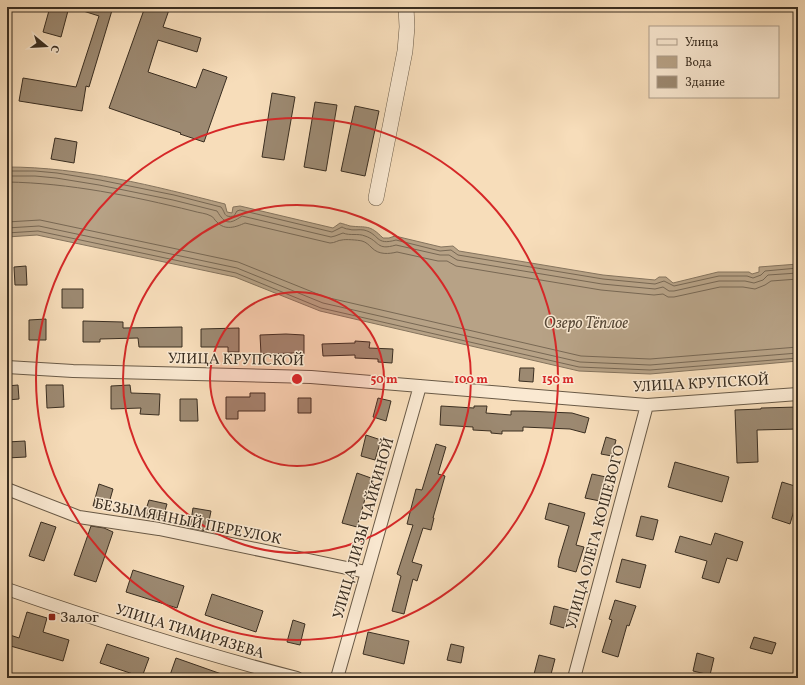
<svg xmlns="http://www.w3.org/2000/svg" width="805" height="685" viewBox="0 0 805 685" font-family="Vollkorn,serif">
	<rect width="100%" height="100%" fill="#f7ddba"/>
	<filter id="stains"><feTurbulence type="fractalNoise" baseFrequency=".005" numOctaves="4"/><feColorMatrix values="0 0 0 0 .2 0 0 0 0 .09 0 0 0 0 .02 0 0 0 .5 -.17"/></filter>
	<radialGradient id="worn" r=".72"><stop offset=".6" stop-color="#630" stop-opacity="0"/><stop offset="1" stop-color="#630" stop-opacity=".3"/></radialGradient>
	<path fill="#b7a286" stroke="#85745e" d="M 7,167 C 81,167 154,186 225,204 L 227,212 L 232,213 L 233,207 L 240,206 L 333,228 L 340,223 C 344,224 347,225 350,226 C 367,228 369,224 383,238 L 389,238 L 395,236 L 441,247 L 453,246 L 459,251 L 603,275 L 655,280 L 659,277 L 666,277 L 673,283 L 718,272 L 749,272 L 752,274 L 759,272 L 759,267 L 798,264 L 798,361 L 650,374 L 579,371 L 320,311 L 235,277 L 37,235 L 7,237 Z"/>
	<g fill="none" stroke-linecap="round" stroke-linejoin="round">
		<path stroke="#786854" stroke-width="1" d="M 7,171 L 35,171 L 57,173 L 100,180 L 174,195 L 221,207 C 226,213 223,218 234,216 L 237,211 L 240,210 L 332,232 L 342,227 C 344,228 346,229 348,229 C 353,231 359,229 364,230 C 380,234 375,246 396,240 L 440,251 L 451,250 L 458,255 L 603,279 L 655,284 L 664,281 L 674,286 L 719,276 L 747,276 L 753,278 L 761,275 L 765,271 L 798,268
			M 7,176 L 35,176 L 56,178 L 99,185 L 173,200 L 217,211 C 225,224 229,225 242,216 L 331,237 L 335,236 L 343,233 C 350,236 358,233 365,236 C 380,241 376,251 396,245 L 440,255 L 449,255 L 457,260 L 602,284 L 655,289 L 663,287 L 669,291 L 674,291 L 719,281 L 745,281 L 754,283 L 763,280 L 768,275 L 798,273
			M 7,182 C 70,183 132,196 193,211 C 199,213 206,213 211,216 C 214,217 214,220 217,222 C 225,231 236,227 245,223 L 330,243 C 335,243 338,240 342,240 C 345,239 358,240 362,241 C 366,242 369,245 372,248 C 379,255 389,254 397,252 L 438,261 L 447,261 L 456,266 L 601,290 L 654,295 L 663,294 L 668,297 L 674,297 L 720,287 L 743,287 L 755,289 L 765,285 L 771,281 L 798,279
			M 7,222 L 40,220 L 238,262 L 325,297 L 581,356 L 650,359 L 798,347
			M 7,228 L 39,226 L 237,268 L 323,303 L 580,362 L 650,365 L 798,353
			M 7,233 L 38,231 L 236,273 L 321,308 L 579,367 L 650,370 L 798,358"/>
	</g>
	<path fill="#9c8971" stroke="#3a2e21" d="M 50,7 L 69,7 L 61,37 L 43,32 Z
		M 77,7 L 113,7 L 89,87 L 86,86 L 82,111 L 19,101 L 23,78 L 76,87 L 99,16 L 77,9 Z
		M 145,7 L 170,7 L 163,27 L 201,38 L 197,52 L 158,40 L 148,72 L 196,88 L 203,69 L 227,77 L 204,142 L 180,134 L 181,133 L 109,108 Z
		M 272,93 L 295,97 L 284,160 L 262,157 Z
		M 315,102 L 337,105 L 326,171 L 304,167 Z
		M 355,106 L 379,111 L 365,176 L 341,171 Z
		M 55,138 L 77,142 L 74,163 L 51,159 Z
		M 26,266 L 27,285 L 15,285 L 14,267 Z
		M 62,289 L 83,289 L 83,308 L 62,308 Z
		M 46,319 L 46,340 L 29,340 L 29,320 Z
		M 83,321 L 123,322 L 123,328 L 182,327 L 182,347 L 139,347 L 138,338 L 100,339 L 100,342 L 83,342 Z
		M 239,328 L 239,352 L 228,352 L 228,347 L 201,347 L 201,329 Z
		M 286,334 L 304,335 L 304,355 L 294,355 L 294,353 L 261,354 L 260,335 Z
		M 355,341 L 370,342 L 369,348 L 393,349 L 392,363 L 378,362 L 378,359 L 355,358 L 355,355 L 323,356 L 322,344 L 355,343 Z
		M 520,368 L 534,368 L 533,382 L 519,381 Z
		M 18,385 L 19,399 L 7,400 L 7,386 Z
		M 46,385 L 63,385 L 64,407 L 47,408 Z
		M 130,385 L 131,393 L 160,394 L 159,415 L 140,414 L 141,408 L 111,409 L 111,386 Z
		M 250,393 L 265,393 L 265,411 L 238,411 L 238,419 L 226,419 L 226,397 L 250,397 Z
		M 298,398 L 311,398 L 311,413 L 298,413 Z
		M 378,398 L 391,401 L 386,421 L 373,417 Z
		M 180,399 L 197,399 L 198,421 L 180,421 Z
		M 441,406 L 474,408 L 474,406 L 487,406 L 486,413 L 511,415 L 511,411 L 524,411 L 572,413 L 589,418 L 585,433 L 570,429 L 523,427 L 523,431 L 502,431 L 502,434 L 491,433 L 491,431 L 473,430 L 473,427 L 440,425 Z
		M 798,407 L 798,429 L 757,430 L 758,462 L 737,463 L 735,410 L 761,409 L 761,408 Z
		M 366,435 L 381,440 L 375,460 L 361,456 Z
		M 606,437 L 616,440 L 612,456 L 601,454 Z
		M 25,441 L 26,457 L 7,458 L 7,442 Z
		M 436,444 L 446,447 L 438,474 L 445,476 L 433,518 L 434,518 L 431,530 L 423,528 L 412,562 L 422,565 L 417,581 L 413,579 L 404,614 L 392,611 L 401,576 L 397,574 L 413,525 L 407,524 L 416,489 L 422,490 Z
		M 675,462 L 729,477 L 722,502 L 668,487 Z
		M 357,473 L 371,478 L 357,527 L 342,523 Z
		M 592,474 L 606,477 L 600,501 L 585,498 Z
		M 782,482 L 798,487 L 798,497 L 790,524 L 772,518 Z
		M 99,484 L 113,489 L 107,510 L 93,506 Z
		M 149,500 L 167,504 L 162,521 L 144,516 Z
		M 549,503 L 585,513 L 576,545 L 584,547 L 576,572 L 558,567 L 559,559 L 569,526 L 545,519 Z
		M 193,508 L 211,511 L 207,531 L 190,528 Z
		M 641,516 L 658,520 L 653,540 L 636,536 Z
		M 41,522 L 56,527 L 44,561 L 29,556 Z
		M 91,526 L 104,528 L 113,532 L 96,582 L 74,575 Z
		M 715,533 L 743,542 L 737,561 L 727,558 L 719,583 L 702,578 L 707,561 L 675,552 L 680,536 L 711,545 Z
		M 622,559 L 646,565 L 640,588 L 616,582 Z
		M 133,570 L 184,586 L 177,608 L 126,592 Z
		M 212,594 L 263,611 L 256,632 L 205,615 Z
		M 615,600 L 636,606 L 629,626 L 627,625 L 618,657 L 602,652 L 612,620 L 609,619 Z
		M 554,606 L 569,610 L 564,628 L 550,624 Z
		M 27,612 L 47,618 L 43,632 L 69,640 L 63,661 L 7,645 L 7,634 L 19,638 Z
		M 293,620 L 305,624 L 300,645 L 287,642 Z
		M 368,632 L 409,641 L 404,664 L 363,654 Z
		M 754,637 L 776,643 L 772,654 L 750,648 Z
		M 107,644 L 149,658 L 142,677 L 100,663 Z
		M 451,644 L 464,647 L 461,663 L 447,660 Z
		M 697,653 L 714,658 L 710,675 L 693,671 Z
		M 539,655 L 555,659 L 550,678 L 533,678 Z
		M 176,658 L 230,677 L 230,678 L 169,678 Z"/>
	<g fill="none" stroke-linecap="round" stroke-linejoin="round">
		<defs>
			<path id="minor" d="M 7,367 L 73,371 L 311,377 L 647,405 L 798,394
				M 7,489 L 79,517 L 159,529 L 366,572
				M 7,589 C 102,622 199,653 297,678
				M 337,678 L 420,386
				M 574,678 L 647,405"/>
			<path id="tertiary" d="M 376,198 L 405,51 L 407,27 L 406,7"/>
		</defs>
		<use href="#minor" stroke="#695a47" stroke-width="14"/>
		<use href="#tertiary" stroke="#695a47" stroke-width="16"/>
		<use href="#minor" stroke="#fae9d2" stroke-width="12"/>
		<use href="#tertiary" stroke="#fae9d2" stroke-width="15"/>
	</g>
	<circle cx="297" cy="379" r="87" fill="#d62828" fill-opacity=".12"/>
	<g fill="none" stroke="#d62828" stroke-width="2">
		<circle cx="297" cy="379" r="87"/>
		<circle cx="297" cy="379" r="174"/>
		<circle cx="297" cy="379" r="261"/>
	</g>
	<rect fill="#8f2418" stroke="#fae9d2" stroke-width="1.5" x="48" y="613" width="8" height="8" rx="2"/>
	<g text-anchor="middle" stroke-width="3" stroke-linejoin="round" paint-order="stroke">
		<g font-size="15" fill="#3a2e21" stroke="#fae9d2">
			<text transform="translate(236 359) rotate(1)" y="5">УЛИЦА КРУПСКОЙ</text>
			<text transform="translate(701 383) rotate(-3)" y="5">УЛИЦА КРУПСКОЙ</text>
			<text transform="translate(188 521) rotate(11)" y="5">БЕЗЫМЯННЫЙ ПЕРЕУЛОК</text>
			<text transform="translate(363 528) rotate(-74)" y="5">УЛИЦА ЛИЗЫ ЧАЙКИНОЙ</text>
			<text transform="translate(595 537) rotate(-75)" y="5">УЛИЦА ОЛЕГА КОШЕВОГО</text>
			<text transform="translate(190 631) rotate(17)" y="5">УЛИЦА ТИМИРЯЗЕВА</text>
		</g>
		<g font-size="15" fill="#3a2e21" stroke="#fae9d2" text-anchor="start">
			<text x="60" y="622">Залог</text>
		</g>
		<g font-size="16" font-style="italic" fill="#594b3a" stroke="#fae9d2">
			<text x="586" y="328">Озеро Тёплое</text>
		</g>
	</g>
	<circle cx="297" cy="379" r="6" fill="#d62828" stroke="#fae9d2" stroke-width="2"/>
	<g font-size="12" text-anchor="middle" font-weight="bold" fill="#d62828" stroke="#fae9d2" stroke-width="3" stroke-linejoin="round" paint-order="stroke">
		<text x="384" y="383">50 m</text>
		<text x="471" y="383">100 m</text>
		<text x="558" y="383">150 m</text>
	</g>
	<rect width="805" height="685" fill="none" stroke="#f7ddba" stroke-width="24"/>
	<rect x="8" y="8" width="789" height="669" fill="none" stroke="#3a2e21" stroke-width="2"/>
	<rect x="12" y="12" width="781" height="661" fill="none" stroke="#3a2e21"/>
	<rect x="649" y="26" width="130" height="72" fill="#fae9d2" stroke="#ad9e8b"/>
	<rect x="657" y="39" width="20" height="6" fill="#fae9d2" stroke="#ad9e8b"/>
	<text x="685" y="46" font-size="12" fill="#3a2e21">Улица</text>
	<rect x="657" y="56" width="20" height="12" fill="#b7a286" stroke="#ad9e8b"/>
	<text x="685" y="66" font-size="12" fill="#3a2e21">Вода</text>
	<rect x="657" y="76" width="20" height="12" fill="#9c8971" stroke="#ad9e8b"/>
	<text x="685" y="86" font-size="12" fill="#3a2e21">Здание</text>
	<g transform="translate(46 46) rotate(108)" stroke="#fae9d2" stroke-width="3" paint-order="stroke">
	<path d="M0-3L7 15L0 10L-7 15Z" fill="#3a2e21"/>
	<text y="-6" font-size="11" font-weight="bold" text-anchor="middle" fill="#3a2e21">С</text>
	</g>
	<rect width="100%" height="100%" filter="url(#stains)"/>
	<rect width="100%" height="100%" fill="url(#worn)"/>
</svg>
